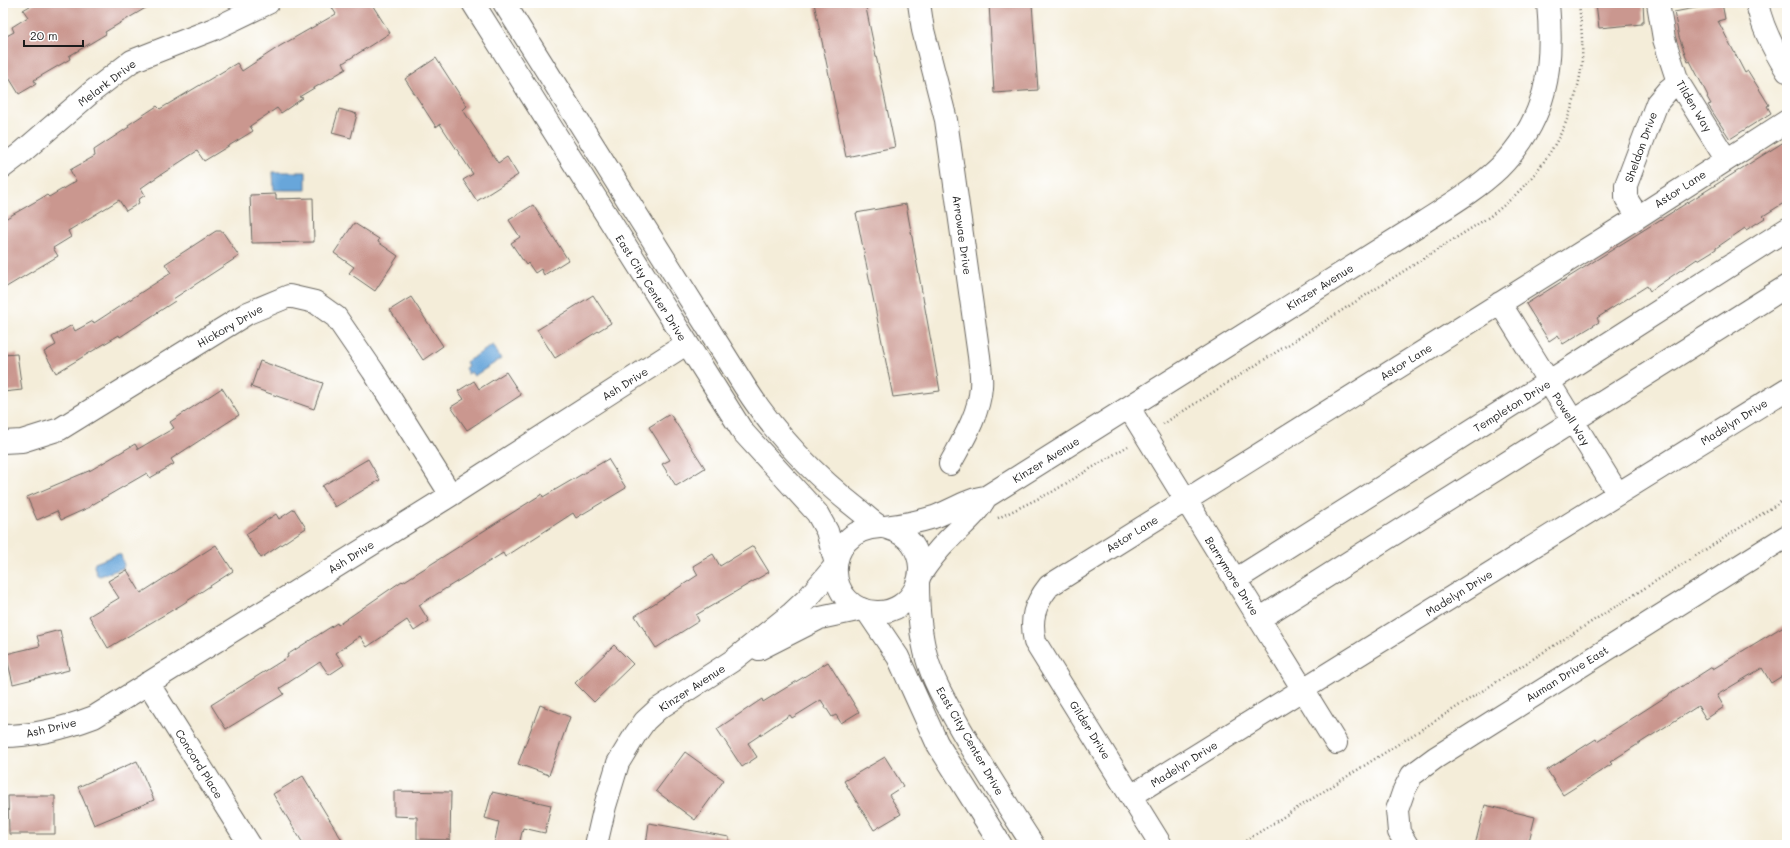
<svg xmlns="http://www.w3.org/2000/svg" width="1790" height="848" viewBox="0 0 1790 848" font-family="Mali,sans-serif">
	<rect width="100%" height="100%" fill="#fff"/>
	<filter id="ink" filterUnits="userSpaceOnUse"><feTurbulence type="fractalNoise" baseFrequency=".025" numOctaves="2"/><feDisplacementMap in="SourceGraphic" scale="8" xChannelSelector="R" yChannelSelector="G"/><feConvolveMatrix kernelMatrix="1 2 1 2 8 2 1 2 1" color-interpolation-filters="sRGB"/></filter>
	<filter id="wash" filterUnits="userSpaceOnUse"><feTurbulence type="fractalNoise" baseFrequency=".012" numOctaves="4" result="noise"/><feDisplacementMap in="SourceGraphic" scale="16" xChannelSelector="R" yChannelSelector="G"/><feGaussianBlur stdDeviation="0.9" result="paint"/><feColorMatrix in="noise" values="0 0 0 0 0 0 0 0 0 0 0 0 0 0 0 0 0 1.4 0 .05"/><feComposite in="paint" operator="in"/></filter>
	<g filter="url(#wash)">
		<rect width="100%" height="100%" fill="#f4edd9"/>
		<path fill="#68a6da" stroke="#42617b" d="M 273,172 L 306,172 L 306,190 L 274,190 Z
			M 493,345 L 501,359 L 474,376 L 471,372 L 468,374 L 465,368 L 468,366 L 466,362 Z
			M 118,554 L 121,555 L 124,565 L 123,568 L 100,576 L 97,575 L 94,566 L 95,563 Z"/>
		<g id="blocks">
			<path fill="#ca978f" d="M 35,3 L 154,3 L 105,32 L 106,34 L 69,56 L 70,59 L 34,80 L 36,84 L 19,94 L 3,68 L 3,38 L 14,32 L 12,27 L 28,17 L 23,10 Z
				M 329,3 L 371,3 L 390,33 L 343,63 L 346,69 L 299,97 L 303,98 L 281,113 L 277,108 L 250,126 L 253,131 L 204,161 L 197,151 L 151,181 L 141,188 L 145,195 L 138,200 L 139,203 L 126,211 L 119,200 L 68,231 L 71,237 L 53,248 L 58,256 L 3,289 L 3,220 L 47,195 L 49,197 L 76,181 L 70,170 L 95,156 L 94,150 L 129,127 L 128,125 L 157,106 L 160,109 L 237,63 L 242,71 L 280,46 L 336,14 Z
				M 814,3 L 865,3 L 895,147 L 846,157 Z
				M 989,3 L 1032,3 L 1038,90 L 994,93 Z
				M 1596,3 L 1643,3 L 1644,21 L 1642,21 L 1642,24 L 1599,28 Z
				M 1722,3 L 1725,19 L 1718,21 L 1745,73 L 1748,71 L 1769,105 L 1767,106 L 1771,113 L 1730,139 L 1708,105 L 1711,104 L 1707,97 L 1708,96 L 1690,61 L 1688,62 L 1679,37 L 1674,12 Z
				M 436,58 L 467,106 L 463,110 L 498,163 L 507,157 L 518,175 L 477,201 L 463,180 L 473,174 L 440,124 L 436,127 L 405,79 Z
				M 339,109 L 357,114 L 351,138 L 332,133 Z
				M 1787,140 L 1787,201 L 1763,216 L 1765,218 L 1746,230 L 1745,228 L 1716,248 L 1716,249 L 1698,260 L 1697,259 L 1650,291 L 1647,286 L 1597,318 L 1599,322 L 1563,344 L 1558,335 L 1549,341 L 1526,304 Z
				M 276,194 L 276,199 L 313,198 L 314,242 L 252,243 L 250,195 Z
				M 906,204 L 940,391 L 893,397 L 856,213 Z
				M 533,205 L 568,260 L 544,275 L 541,269 L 535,273 L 528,263 L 526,265 L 511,243 L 520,237 L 509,220 Z
				M 354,223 L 379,239 L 378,242 L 398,256 L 375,291 L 349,273 L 354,267 L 334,253 Z
				M 216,231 L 222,231 L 239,256 L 173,299 L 175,301 L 120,337 L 119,335 L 56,373 L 44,352 L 56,345 L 52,337 L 72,325 L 75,331 L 93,321 L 94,323 L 171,273 L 165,264 Z
				M 593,295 L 611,323 L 555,358 L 537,330 Z
				M 411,297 L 443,346 L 423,360 L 390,310 Z
				M 17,354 L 22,390 L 3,392 L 3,355 Z
				M 260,361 L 323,383 L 314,409 L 251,387 Z
				M 506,372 L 521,395 L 467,430 L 451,407 L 464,399 L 458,391 L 474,381 L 479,389 Z
				M 222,388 L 239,415 L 171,459 L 174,464 L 150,478 L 147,473 L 90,506 L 90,507 L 61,520 L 57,511 L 37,520 L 27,497 L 91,470 L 135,444 L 138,449 L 174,428 L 170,422 Z
				M 670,414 L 705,468 L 676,486 L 662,464 L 670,460 L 649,427 Z
				M 368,459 L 380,480 L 335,507 L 322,486 Z
				M 608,459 L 626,488 L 576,518 L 573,513 L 505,557 L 503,553 L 419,605 L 429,621 L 414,631 L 407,620 L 367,647 L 360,636 L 336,653 L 344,665 L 329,675 L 320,662 L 280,688 L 284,694 L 226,729 L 211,705 L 288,657 L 287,655 L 337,623 L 338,625 L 402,581 L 403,582 L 542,494 L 543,497 Z
				M 294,509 L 306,528 L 261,558 L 246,534 L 276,514 L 279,519 Z
				M 216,545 L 233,571 L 181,605 L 108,648 L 89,616 L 119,598 L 108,581 L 127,570 L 141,593 Z
				M 753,546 L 769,572 L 696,615 L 699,621 L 656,648 L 635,616 L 698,575 L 693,566 L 713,554 L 720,566 Z
				M 1787,624 L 1787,673 L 1771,683 L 1762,668 L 1717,695 L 1724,707 L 1706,719 L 1698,706 L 1610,762 L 1612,764 L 1563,795 L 1547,770 L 1596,739 L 1597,741 L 1712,667 L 1713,669 Z
				M 60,630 L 69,670 L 13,684 L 6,654 L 40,646 L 37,636 Z
				M 614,645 L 633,664 L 594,702 L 575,683 Z
				M 828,662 L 859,712 L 841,723 L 836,715 L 832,717 L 821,700 L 792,718 L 790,715 L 748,743 L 757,757 L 742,767 L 717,729 L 762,699 L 763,702 Z
				M 540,705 L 570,717 L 549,775 L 518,764 Z
				M 685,752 L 724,780 L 695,820 L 656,791 Z
				M 885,757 L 903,786 L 889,795 L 901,814 L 874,830 L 844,781 Z
				M 137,761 L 154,800 L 94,825 L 78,787 Z
				M 303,776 L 342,840 L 334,845 L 304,845 L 273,794 Z
				M 394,791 L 451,792 L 450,840 L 417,839 L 417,817 L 394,816 Z
				M 492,792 L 551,805 L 545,833 L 523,828 L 519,845 L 494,845 L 499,822 L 485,818 Z
				M 8,796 L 55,796 L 55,834 L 9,834 Z
				M 1485,805 L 1535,817 L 1528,845 L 1475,845 Z
				M 649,823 L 729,837 L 729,845 L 646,845 Z"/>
		</g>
	</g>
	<g filter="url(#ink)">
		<use href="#blocks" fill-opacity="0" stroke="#68655e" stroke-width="1"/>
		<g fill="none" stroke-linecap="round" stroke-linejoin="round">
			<defs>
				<path id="street" d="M 919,3 L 923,30 L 946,120 L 979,356 C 980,366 982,377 981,387 C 979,415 963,440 950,464
					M 1658,3 L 1664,39 L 1678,82 L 1726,159
					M 1757,3 C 1762,28 1773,49 1787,71
					M 3,167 L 20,154 L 93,91 L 132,61 L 214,29 L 268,3
					M 1638,217 L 1626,198 L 1626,185 L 1657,103 L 1668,90 L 1678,82
					M 1500,303 L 1618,494
					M 1129,408 L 1336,743
					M 3,442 L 22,441 L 60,429 L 248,313 L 289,296 L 315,302 L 336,317 L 373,371 L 451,495
					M 885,527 C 901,525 918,522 934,517 C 951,511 968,499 986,497 L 1425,221 C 1450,205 1477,189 1499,168 C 1547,120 1554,68 1548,3
					M 920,575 C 928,563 937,551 947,541 C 961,526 976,516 986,497
					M 1235,580 L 1548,382 L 1787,229
					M 1259,619 L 1787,286
					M 759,649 L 820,618 L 862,609
					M 148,683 L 250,845
					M 3,736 C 35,736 65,728 94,717 L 451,495 L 686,344
					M 1131,796 L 1787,389
					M 596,845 L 605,806 L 618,763 L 635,735 L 645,721 L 658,709 L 732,661 L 792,613 L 807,599 L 836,565
					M 1161,845 L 1035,642 C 1030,619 1034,605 1049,586 L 1638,217 L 1787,121
					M 1407,845 L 1399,832 L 1397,810 L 1404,790 L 1412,775 L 1435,758 L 1787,536"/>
				<path id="secondary" d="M 473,3 L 743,432 L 817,513 L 827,531 L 836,564
					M 504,3 L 745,387 C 775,434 815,476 860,511 C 866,516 872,522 879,526 C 881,527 884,527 887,528 C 897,531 906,536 912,544 C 932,572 912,612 878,612 C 825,613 818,530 880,527
					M 918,583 C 918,610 920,634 927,659 C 934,683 948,706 960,728 C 983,768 1008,806 1033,845
					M 867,611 L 898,657 L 937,743 L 1001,845"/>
			</defs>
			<use href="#street" stroke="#68655e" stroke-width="24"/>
			<use href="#secondary" stroke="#68655e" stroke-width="24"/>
			<path stroke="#68655e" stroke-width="2.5" stroke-dasharray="1 3" stroke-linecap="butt" d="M 1163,424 L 1489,217 C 1537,182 1572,130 1581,70 C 1584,48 1581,25 1579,3
				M 998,518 L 1052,492 L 1128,446
				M 1239,845 L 1787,498"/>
			<use href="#street" stroke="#fff" stroke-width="22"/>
			<use href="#secondary" stroke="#fff" stroke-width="22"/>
		</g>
	</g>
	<g text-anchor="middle" stroke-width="4" stroke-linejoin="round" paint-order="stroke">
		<g font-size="11" fill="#1c1c1c" stroke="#fff">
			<text transform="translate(107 83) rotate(-37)" y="4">Melark Drive</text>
			<text transform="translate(1694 106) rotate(59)" y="4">Tilden Way</text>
			<text transform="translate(1641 147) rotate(-70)" y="4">Sheldon Drive</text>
			<text transform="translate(1680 189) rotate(-33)" y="4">Astor Lane</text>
			<text transform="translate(962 235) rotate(82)" y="4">Arrowae Drive</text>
			<text transform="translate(1320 287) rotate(-32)" y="4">Kinzer Avenue</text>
			<text transform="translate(651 288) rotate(58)" y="4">East City Center Drive</text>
			<text transform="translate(230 326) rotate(-30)" y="4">Hickory Drive</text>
			<text transform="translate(1406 362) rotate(-32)" y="4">Astor Lane</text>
			<text transform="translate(625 384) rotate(-32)" y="4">Ash Drive</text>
			<text transform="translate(1512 406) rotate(-32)" y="4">Templeton Drive</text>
			<text transform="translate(1571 419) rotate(58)" y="4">Powell Way</text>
			<text transform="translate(1734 422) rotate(-32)" y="4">Madelyn Drive</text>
			<text transform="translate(1046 460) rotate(-32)" y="4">Kinzer Avenue</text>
			<text transform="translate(1132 534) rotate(-32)" y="4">Astor Lane</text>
			<text transform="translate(351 557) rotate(-32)" y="4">Ash Drive</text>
			<text transform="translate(1232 576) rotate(58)" y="4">Barrymore Drive</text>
			<text transform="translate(1459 593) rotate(-32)" y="4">Madelyn Drive</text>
			<text transform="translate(1567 674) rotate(-32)" y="4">Auman Drive East</text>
			<text transform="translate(692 688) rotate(-33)" y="4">Kinzer Avenue</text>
			<text transform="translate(51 728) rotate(-13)" y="4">Ash Drive</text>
			<text transform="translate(1090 730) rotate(58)" y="4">Gilder Drive</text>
			<text transform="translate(970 741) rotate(60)" y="4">East City Center Drive</text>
			<text transform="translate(199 764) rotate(58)" y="4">Concord Place</text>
			<text transform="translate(1184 764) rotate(-32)" y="4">Madelyn Drive</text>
		</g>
	</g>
	<rect width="1790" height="848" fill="none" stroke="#fff" stroke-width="16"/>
	<path d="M24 40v6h59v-6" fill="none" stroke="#1c1c1c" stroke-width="2"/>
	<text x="30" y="40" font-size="12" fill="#1c1c1c" stroke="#ffffff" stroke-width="3" paint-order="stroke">20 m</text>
</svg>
